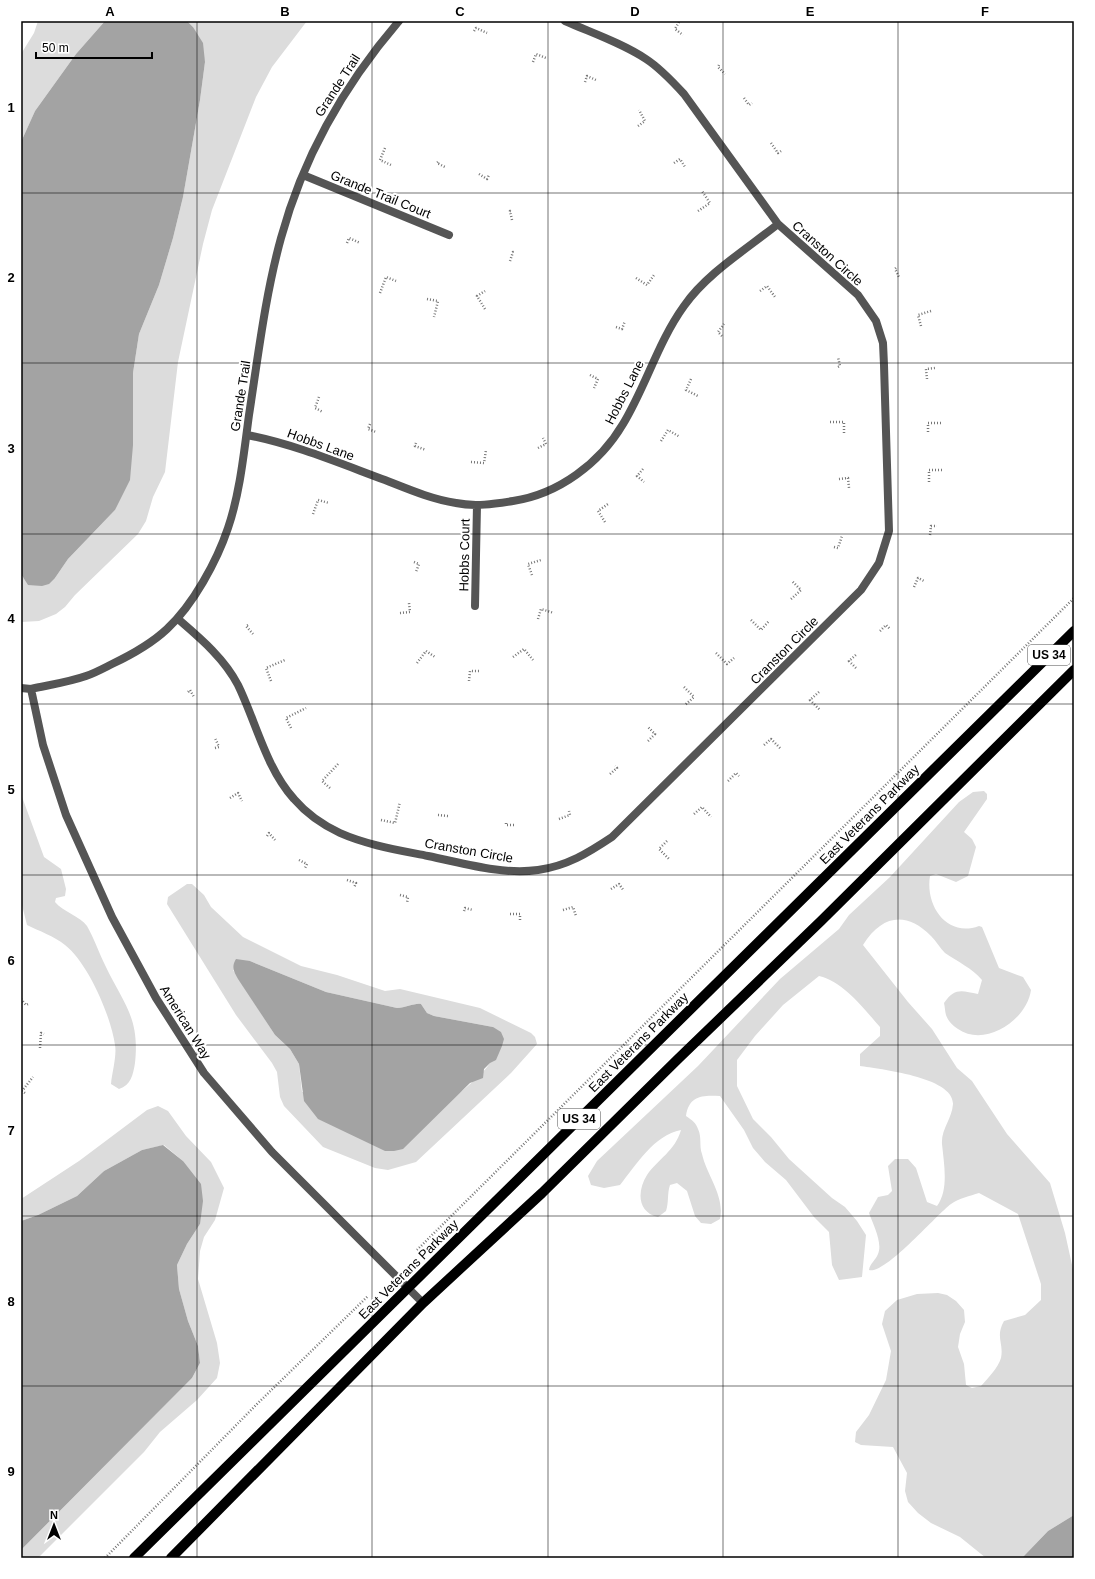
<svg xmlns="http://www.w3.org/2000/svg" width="1095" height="1579" viewBox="0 0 1095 1579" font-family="Helvetica,sans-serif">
	<rect width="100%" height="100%" fill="#fff"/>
	<path fill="#dcdcdc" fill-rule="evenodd" d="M 38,21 L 105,21 L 76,54 L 35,111 L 21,142 L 21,54 L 34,33 Z
		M 187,21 L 307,21 L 272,67 L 256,97 L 212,210 L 203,244 L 178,362 L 165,472 L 153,497 L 146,521 L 138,534 L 75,595 L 65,607 L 56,614 L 39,621 L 21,622 L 21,574 L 23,578 L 55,578 L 68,559 L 115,510 L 133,403 L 133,373 L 139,334 L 159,285 L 173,238 L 183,197 L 200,100 L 205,62 L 193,27 Z
		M 984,791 L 987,794 L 987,799 L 964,832 L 972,839 L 976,847 L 968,876 L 956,882 L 936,874 L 930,876 C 925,906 947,938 979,926 L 982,927 L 999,968 L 1023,977 L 1031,990 C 1027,1020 985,1048 958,1029 C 953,1026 948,1021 946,1015 C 945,1012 945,1007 944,1003 C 955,987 962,991 978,994 L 982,980 C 972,968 958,962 945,953 C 940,948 936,941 931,936 C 906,911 882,915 863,945 L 908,1002 L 932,1029 L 957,1068 L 972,1081 L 1007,1134 L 1050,1183 L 1065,1233 L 1074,1274 L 1074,1515 L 1048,1531 L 1022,1558 L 986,1558 L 960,1537 L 931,1523 L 918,1513 L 908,1502 L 905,1491 L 907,1473 L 893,1447 L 861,1445 L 855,1442 L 856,1432 L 869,1415 L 886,1380 L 891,1351 L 882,1324 L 885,1311 L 897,1300 L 917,1294 L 938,1293 L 947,1295 L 956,1301 L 964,1310 L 965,1322 L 960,1334 L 958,1347 L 964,1364 L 966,1385 L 972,1388 L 981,1386 C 988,1378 998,1368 1001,1358 C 1004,1343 995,1337 1004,1321 L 1025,1315 L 1041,1300 L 1041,1284 L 1018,1214 L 979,1193 C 970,1196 959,1198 951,1204 C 936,1215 885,1275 869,1270 C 870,1263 876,1260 878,1254 C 883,1243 873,1224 869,1213 L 878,1197 L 888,1195 L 892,1191 L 888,1166 L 895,1159 L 908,1159 L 916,1168 L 927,1202 L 937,1206 C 949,1190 944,1164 942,1144 C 941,1129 952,1119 953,1104 C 954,1077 879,1069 860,1066 L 860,1054 L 880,1036 L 880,1027 C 864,1009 844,982 819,976 L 783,1005 L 755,1036 L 737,1060 L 737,1086 L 753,1119 L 771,1137 L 789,1159 L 832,1198 L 845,1207 L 857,1221 L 866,1235 L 862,1277 L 839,1280 L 832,1265 L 829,1232 L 814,1217 L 786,1180 L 765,1162 L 753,1148 L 744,1130 L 720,1096 C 703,1095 689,1095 686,1116 C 692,1120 696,1123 698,1129 C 702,1137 699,1146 702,1154 C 707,1176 725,1196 720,1219 L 711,1224 L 701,1223 L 695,1216 L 687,1191 L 677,1183 L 670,1185 C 667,1194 669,1202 666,1211 L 658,1217 C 637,1212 637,1191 647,1175 C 658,1159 675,1151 681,1130 C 654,1135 636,1165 620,1185 L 604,1188 L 591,1185 L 588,1176 L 597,1161 L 698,1066 L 780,979 L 839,929 L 849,915 L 890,877 L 959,802 L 973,792 Z
		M 21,794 L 44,857 L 61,869 L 66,889 L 65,896 L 56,898 L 55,902 C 63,912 80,916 87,926 C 94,938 99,953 105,965 C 123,1003 140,1017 135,1063 C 133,1075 131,1085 119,1089 L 111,1084 C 112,1073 117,1055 115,1045 C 111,1016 88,963 65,945 C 54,936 39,931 27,925 L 21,901 Z
		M 187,884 L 192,884 L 204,895 L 211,907 L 243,937 L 301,966 L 337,975 L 385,991 L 400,989 L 480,1008 L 531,1033 L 535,1037 L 537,1044 L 511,1073 L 416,1162 L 388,1170 L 375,1168 L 323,1147 L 284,1106 L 280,1097 L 277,1072 L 272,1063 L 236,1015 L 167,904 L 168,897 ZM 250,961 L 326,992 L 397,1008 C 406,1008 414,1003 421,1004 L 427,1013 L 434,1016 L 493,1027 C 492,1038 493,1052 490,1062 C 487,1072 456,1095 447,1104 L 302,1092 L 299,1064 L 290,1049 L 275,1035 L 233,970 Z
		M 158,1106 L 168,1111 L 186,1136 L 211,1162 L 224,1188 L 215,1220 L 204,1237 L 200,1251 L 198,1279 L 217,1343 L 220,1363 L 217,1378 L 197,1400 L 160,1432 L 144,1452 L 38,1558 L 21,1558 L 21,1550 L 192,1378 L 200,1363 L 198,1346 L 188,1321 L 179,1289 L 177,1265 L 187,1244 L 200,1224 L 183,1161 L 164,1145 L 142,1150 L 104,1171 L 77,1196 L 38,1215 L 21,1221 L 21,1199 L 79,1161 L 147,1110 Z"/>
	<path fill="#a3a3a3" d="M 105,21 L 187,21 L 193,27 L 203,43 L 205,62 L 200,100 L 183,197 L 173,238 L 159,285 L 139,334 L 133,373 L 133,445 L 130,480 L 115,510 L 68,559 L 55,578 L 49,584 L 42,586 L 28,585 L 21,574 L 21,142 L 35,111 L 76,54 Z
		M 236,959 L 250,961 L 326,992 L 397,1008 C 406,1008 414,1003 421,1004 L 427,1013 L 434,1016 L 493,1027 L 501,1032 L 504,1039 L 502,1046 L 496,1060 L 490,1063 L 484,1069 L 483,1078 L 470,1083 L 403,1149 L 394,1151 L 385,1151 L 318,1119 L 304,1101 L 299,1064 L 290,1049 L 275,1035 L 238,979 C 234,972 231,967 236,959 Z
		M 163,1145 L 183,1161 L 201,1184 L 203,1201 L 200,1224 L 187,1244 L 177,1265 L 179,1289 L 188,1321 L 198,1346 L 200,1363 L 192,1378 L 21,1550 L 21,1221 L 38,1215 L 77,1196 L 104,1171 L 142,1150 Z
		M 1074,1515 L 1074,1558 L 1022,1558 L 1048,1531 Z"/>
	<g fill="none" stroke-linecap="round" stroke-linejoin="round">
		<path stroke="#777" stroke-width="2.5" stroke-dasharray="1 2" stroke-linecap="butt" d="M 679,22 L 675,29 L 683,35
			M 474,31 L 476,28 L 487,33
			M 533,62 L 536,54 L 546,58
			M 719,65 L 718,67 L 725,74
			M 585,82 L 587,76 L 596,80
			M 744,98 L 749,105 L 752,103
			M 638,126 L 645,121 L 639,110
			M 771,143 L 778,153 L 781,151
			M 385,148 L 380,160 L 391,165
			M 438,162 L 437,163 L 445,167
			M 674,163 L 680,159 L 685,167
			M 479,174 L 487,179 L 489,175
			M 698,211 L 710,203 L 702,191
			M 512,220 L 510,211 L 512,211
			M 347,243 L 349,238 L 360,243
			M 510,261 L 513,252 L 515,253
			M 896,268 L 895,269 L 899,277
			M 636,278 L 647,285 L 654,275
			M 760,291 L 767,286 L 775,297
			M 380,293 L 386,277 L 396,281
			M 427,299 L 438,301 L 434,317
			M 485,309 L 477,296 L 485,291
			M 921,326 L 918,315 L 931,311
			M 616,327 L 622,329 L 625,321
			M 722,336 L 718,332 L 724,324
			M 838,367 L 840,366 L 838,357
			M 590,375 L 598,379 L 594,388
			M 691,379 L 686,390 L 698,396
			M 927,379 L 926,369 L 935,368
			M 319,397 L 315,408 L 323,412
			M 830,422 L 844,422 L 844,435
			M 370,424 L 368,429 L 376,432
			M 928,432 L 928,423 L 941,423
			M 661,441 L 668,430 L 680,437
			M 416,443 L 415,446 L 426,450
			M 538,448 L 546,444 L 543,438
			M 471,462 L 484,463 L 486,450
			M 643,469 L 637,476 L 644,482
			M 839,479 L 848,478 L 849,488
			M 929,482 L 929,470 L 943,470
			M 313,514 L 318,500 L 329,503
			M 605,522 L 598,511 L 608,504
			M 930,535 L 931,526 L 937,526
			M 834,547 L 838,548 L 842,536
			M 414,562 L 419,564 L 416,572
			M 532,575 L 528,564 L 541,560
			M 914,587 L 918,578 L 924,581
			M 791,599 L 801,590 L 792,581
			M 400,613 L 410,612 L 409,603
			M 538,619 L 541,609 L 554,613
			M 751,620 L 761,630 L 769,621
			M 248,625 L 246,626 L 253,634
			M 880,631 L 886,625 L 890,629
			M 716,653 L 727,664 L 734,658
			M 513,657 L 524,649 L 533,660
			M 417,663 L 426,651 L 435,657
			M 856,668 L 849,661 L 857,654
			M 271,681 L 266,668 L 285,660
			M 469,681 L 470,671 L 480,671
			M 684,687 L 694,697 L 685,705
			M 188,692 L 190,690 L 194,697
			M 819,692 L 810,700 L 820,710
			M 291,728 L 286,718 L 306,708
			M 648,741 L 655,734 L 648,727
			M 764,745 L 771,739 L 781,749
			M 215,748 L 219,747 L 215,738
			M 610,774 L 617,768 L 615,766
			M 728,781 L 736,773 L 739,776
			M 330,788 L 322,781 L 339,763
			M 230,798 L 238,793 L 242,801
			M 694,814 L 702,807 L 711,817
			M 438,815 L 448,816
			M 559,819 L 570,815 L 569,811
			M 381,820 L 395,823 L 400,802
			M 506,823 L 506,825 L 515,825
			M 267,836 L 269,833 L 275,840
			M 667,841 L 659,849 L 669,859
			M 299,860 L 307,864 L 305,868
			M 347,880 L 356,883 L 354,888
			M 611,889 L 619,884 L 624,891
			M 400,895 L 408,897 L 407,903
			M 563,910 L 573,907 L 576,916
			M 464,911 L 465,908 L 473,910
			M 510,914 L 520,914 L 520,921
			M 21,999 L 26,1005 L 28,1004
			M 40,1048 L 41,1033 L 44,1034
			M 25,1093 L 22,1091 L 33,1077
			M 417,1250 L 1074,598
			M 105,1558 L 257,1404 L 368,1296"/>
		<path stroke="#555" stroke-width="8" d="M 303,175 L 449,235
			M 247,435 C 294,444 339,463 385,480 C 408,489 431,499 456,503 C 475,507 494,504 513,501 C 559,494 600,463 623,424 C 646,386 658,342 684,306 C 707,273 747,249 778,224
			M 475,606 L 477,505
			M 178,619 C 200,638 224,658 238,685 C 256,722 266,768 294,799 C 306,813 323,825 340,833 C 367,845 398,850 428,856 C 463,863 501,875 538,870 C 567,866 588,853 612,837 L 861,590 L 879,563 L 889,531 L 884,365 L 883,343 L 876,321 L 858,295 L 778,224 L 684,94 C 673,82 660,68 646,59 C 622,43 592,33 565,21
			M 21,688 L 31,689 C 49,685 69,682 86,676 C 95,673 104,668 112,664 C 131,655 151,644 167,629 C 193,605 217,561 228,528 C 240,493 244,452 249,415 C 258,357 265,296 281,238 C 303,157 345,84 399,21
			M 31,689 L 43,745 L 66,815 L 112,917 L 156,998 L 204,1073 L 272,1152 L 423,1303"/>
		<path stroke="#000" stroke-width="10" d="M 134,1558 L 1074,631
			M 171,1558 L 423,1303 L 542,1193 L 679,1058 L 821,921 L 1074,670"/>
	</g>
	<path fill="none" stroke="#000" stroke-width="1" stroke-opacity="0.55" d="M 197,21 L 197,1558M 372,21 L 372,1558M 548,21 L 548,1558M 723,21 L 723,1558M 898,21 L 898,1558M 21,193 L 1074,193M 21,363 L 1074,363M 21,534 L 1074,534M 21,704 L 1074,704M 21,875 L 1074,875M 21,1045 L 1074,1045M 21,1216 L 1074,1216M 21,1386 L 1074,1386"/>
	<g text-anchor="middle" stroke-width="4" stroke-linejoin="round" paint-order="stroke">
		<g fill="#fff" stroke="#4c4c4c" stroke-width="1">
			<rect x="1028" y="645" width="42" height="20" rx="3"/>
			<rect x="558" y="1109" width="42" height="20" rx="3"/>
		</g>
		<g font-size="12" font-weight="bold" fill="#000">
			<text x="1049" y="659">US 34</text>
			<text x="579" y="1123">US 34</text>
		</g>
		<g font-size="13" fill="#000" stroke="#fff">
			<text transform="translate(337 85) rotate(-57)" y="5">Grande Trail</text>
			<text transform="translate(381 194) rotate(22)" y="5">Grande Trail Court</text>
			<text transform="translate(828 253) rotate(42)" y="5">Cranston Circle</text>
			<text transform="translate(624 392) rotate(-63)" y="5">Hobbs Lane</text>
			<text transform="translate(240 396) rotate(-81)" y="5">Grande Trail</text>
			<text transform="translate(321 444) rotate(20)" y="5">Hobbs Lane</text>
			<text transform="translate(464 555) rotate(-89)" y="5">Hobbs Court</text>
			<text transform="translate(784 650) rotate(-45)" y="5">Cranston Circle</text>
			<text transform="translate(869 814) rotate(-45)" y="5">East Veterans Parkway</text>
			<text transform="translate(469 850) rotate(10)" y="5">Cranston Circle</text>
			<text transform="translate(186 1022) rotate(58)" y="5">American Way</text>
			<text transform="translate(638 1042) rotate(-45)" y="5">East Veterans Parkway</text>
			<text transform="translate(408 1269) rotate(-45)" y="5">East Veterans Parkway</text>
		</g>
	</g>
	<rect width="1095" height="1579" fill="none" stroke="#ffffff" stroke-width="44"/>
	<g transform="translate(54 1525)" stroke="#ffffff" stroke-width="3" paint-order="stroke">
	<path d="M0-3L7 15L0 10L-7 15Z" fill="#000000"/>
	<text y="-6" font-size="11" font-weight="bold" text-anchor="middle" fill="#000000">N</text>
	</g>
	<path d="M36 52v6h116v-6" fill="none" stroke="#000000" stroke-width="2"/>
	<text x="42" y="52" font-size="12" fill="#000000" stroke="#ffffff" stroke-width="3" paint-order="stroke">50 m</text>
	<rect x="22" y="22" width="1051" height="1535" fill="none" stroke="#000" stroke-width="1.5"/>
	<g font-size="13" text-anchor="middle" font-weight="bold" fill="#000">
		<text x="110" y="16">A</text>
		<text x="285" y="16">B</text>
		<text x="460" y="16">C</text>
		<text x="635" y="16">D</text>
		<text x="810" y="16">E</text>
		<text x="985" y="16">F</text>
		<text x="11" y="112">1</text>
		<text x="11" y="282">2</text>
		<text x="11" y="453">3</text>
		<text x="11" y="623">4</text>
		<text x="11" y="794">5</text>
		<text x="11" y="965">6</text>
		<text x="11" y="1135">7</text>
		<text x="11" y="1306">8</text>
		<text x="11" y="1476">9</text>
	</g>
</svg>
